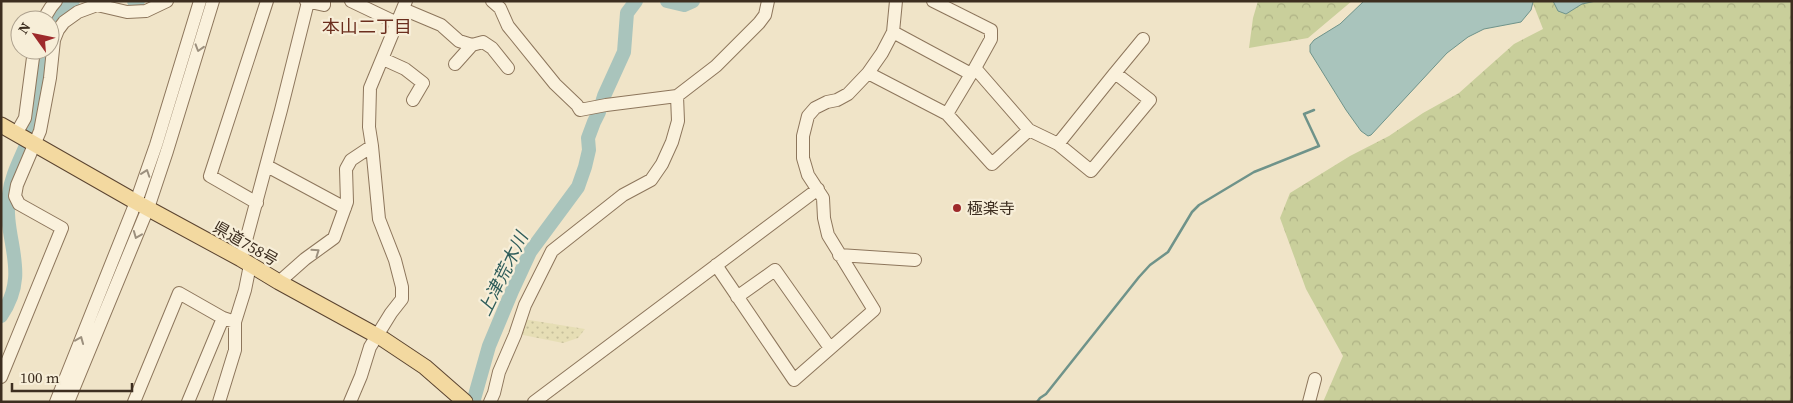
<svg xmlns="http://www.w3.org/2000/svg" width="1793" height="403" viewBox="0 0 1793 403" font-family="'Source Serif 4','Noto Sans JP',serif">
	<defs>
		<pattern id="farmland-dots" width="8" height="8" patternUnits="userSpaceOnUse" patternTransform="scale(1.25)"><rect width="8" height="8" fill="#e6deb5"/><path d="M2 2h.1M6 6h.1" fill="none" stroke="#c6bf9b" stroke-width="1.8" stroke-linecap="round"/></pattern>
		<pattern id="forest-crowns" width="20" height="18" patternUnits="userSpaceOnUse" patternTransform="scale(1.25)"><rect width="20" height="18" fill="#c9cf9b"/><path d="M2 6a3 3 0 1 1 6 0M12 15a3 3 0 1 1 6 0" fill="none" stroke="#aeb285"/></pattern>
	</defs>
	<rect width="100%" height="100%" fill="#f0e4c8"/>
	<path fill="url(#farmland-dots)" d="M 523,319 L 585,329 L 578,338 L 563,343 L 518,334 Z"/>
	<path fill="url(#forest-crowns)" d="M 1258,1 L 1352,1 L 1308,38 L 1249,48 L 1253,18 Z
		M 1532,1 L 1792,1 L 1792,402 L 1323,402 L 1343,356 L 1306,289 L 1280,218 L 1290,193 L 1350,156 L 1389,136 L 1423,113 L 1459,93 L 1514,44 L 1543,29 Z"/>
	<path fill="#a9c4bc" stroke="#6f938a" d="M 1364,1 L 1533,1 L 1533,2 L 1531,10 L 1521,22 L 1484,29 L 1468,37 L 1447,53 L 1371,135 L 1368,136 L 1361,131 L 1346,110 L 1310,52 L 1310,45 L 1314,40 L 1340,24 Z
		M 1553,1 L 1596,1 L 1582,4 L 1566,14 L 1558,11 Z"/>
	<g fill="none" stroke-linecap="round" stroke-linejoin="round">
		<path stroke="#6f938a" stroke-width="2.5" d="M 1037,402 L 1040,398 L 1046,394 L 1139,277 L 1150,265 L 1168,252 L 1192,212 L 1199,205 L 1254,172 L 1319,146 L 1304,114 L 1314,110"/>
		<path stroke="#a9c4bc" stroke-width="14" d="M 134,1 L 138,1
			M 667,1 L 684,5 L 693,1
			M 50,24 L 58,12 L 73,1
			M 1,316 C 32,271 2,240 9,194 C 12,170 27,149 33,126 C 40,101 40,75 42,50
			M 471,402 L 474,399 L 489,346 L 512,291 L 530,252 L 578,187 L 585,167 L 589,150 L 588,138 L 594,122 L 599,112 L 604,96 L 624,52 L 627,13 L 636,1"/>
		<defs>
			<path id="minor" d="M 306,1 L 324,5 L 324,1
				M 351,1 L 397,23
				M 492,1 L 500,8 L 508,26 L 555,84 L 577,105 L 580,110 L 606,105 L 677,96 L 716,66 L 759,23 L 765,15 L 768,1
				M 933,1 L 991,30 L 991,39 L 975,68 L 1029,130 L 1058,144
				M 403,9 L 441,25 L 459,41 L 472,45 L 455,64
				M 43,20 L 51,7 L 56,1
				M 893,32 L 971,74 L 975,68
				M 472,45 L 483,42 L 492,48 L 508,68
				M 383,59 L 405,69 L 423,83 L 413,100
				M 868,73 L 947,114 L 992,164 L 1029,130
				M 1115,73 L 1150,100 L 1091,171 L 1058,144 Z
				M 1115,73 L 1143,39
				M 947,114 L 971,74
				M 16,134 L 25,118 L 34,50
				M 267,166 L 345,208
				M 257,203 L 210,176 L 267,1
				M 839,255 L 915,260
				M 241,259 L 281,110 L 308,2
				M 716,265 L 794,380 L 874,310 L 828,235 L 824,218 L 823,198 L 808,175 L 803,158 L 803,136 L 808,116 L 815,108 L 827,102 L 837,100 L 848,94 L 868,73 L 882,53 L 893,32 L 896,1
				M 279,282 L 305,259 L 334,238 L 347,202 L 346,169 L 351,160 L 372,146
				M 737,297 L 775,270 L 830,348
				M 1,377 L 62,228 L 19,204 L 15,196 L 17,185 L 40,131 L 50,78 L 54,40 L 58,30 L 64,22 L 78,12 L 97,5 L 127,12 L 146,11 L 167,1
				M 56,402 L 136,202 L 156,145 L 200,1
				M 68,402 L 148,208 L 167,151 L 213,1
				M 134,402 L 179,293 L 223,318 L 235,322
				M 188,402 L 223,318
				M 219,402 L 235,350 L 235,322 L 245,290 L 250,265
				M 350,402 L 361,376 L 370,347 L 391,313 L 402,299 L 402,287 L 395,260 L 379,219 L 372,146 L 369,127 L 370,88 L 406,1
				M 490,402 L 494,393 L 499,372 L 515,335 L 525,305 L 552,251 L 623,195 L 651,180 L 662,164 L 672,142 L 678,121 L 677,96
				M 534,402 L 818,189
				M 1309,402 L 1315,379"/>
			<path id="major" d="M 1,125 L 136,202 L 241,259 L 279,282 L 383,339 L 425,367 L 465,402"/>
		</defs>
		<use href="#minor" stroke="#8d765c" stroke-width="14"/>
		<use href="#major" stroke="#5b4430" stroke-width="17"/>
		<use href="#minor" stroke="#faf1dc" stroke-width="12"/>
		<use href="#major" stroke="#f3d9a0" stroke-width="15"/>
	</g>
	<defs><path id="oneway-chevron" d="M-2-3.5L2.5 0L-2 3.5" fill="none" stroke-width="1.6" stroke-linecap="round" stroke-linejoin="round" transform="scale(1.25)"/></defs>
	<g stroke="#9c907e">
		<use href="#oneway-chevron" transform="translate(199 48) rotate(107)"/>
		<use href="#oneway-chevron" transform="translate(146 173) rotate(-71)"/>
		<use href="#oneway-chevron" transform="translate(137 235) rotate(112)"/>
		<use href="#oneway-chevron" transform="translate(316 252) rotate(-35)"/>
		<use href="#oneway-chevron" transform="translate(80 340) rotate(-68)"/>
	</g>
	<circle fill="#9e2a2b" stroke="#f7eed8" stroke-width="2" cx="957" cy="208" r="5"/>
	<g text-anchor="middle" stroke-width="4.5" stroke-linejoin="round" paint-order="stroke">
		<g font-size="16" fill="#3d2e20" stroke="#f7eed8" text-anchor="start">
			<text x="967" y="214">極楽寺</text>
		</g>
		<g font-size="16" fill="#3d2e20" stroke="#f7eed8">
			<text transform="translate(246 243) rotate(30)" y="6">県道758号</text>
		</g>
		<g font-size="18" fill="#6b2e1e" stroke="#f7eed8">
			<text x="367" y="33">本山二丁目</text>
		</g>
		<g font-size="18" font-style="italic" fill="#2f5d5a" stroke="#f7eed8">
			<text transform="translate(503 274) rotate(-64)" y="6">上津荒木川</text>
		</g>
	</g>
	<rect width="1793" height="403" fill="none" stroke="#3d2e20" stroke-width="5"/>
	<g transform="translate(35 35) rotate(303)"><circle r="24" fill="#f7eed8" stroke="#ada18e"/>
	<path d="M0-4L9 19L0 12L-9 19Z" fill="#9e2a2b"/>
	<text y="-8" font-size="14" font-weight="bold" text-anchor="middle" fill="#3d2e20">N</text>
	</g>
	<path d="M12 383v8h120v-8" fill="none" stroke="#3d2e20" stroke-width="2.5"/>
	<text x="20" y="383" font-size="15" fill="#3d2e20" stroke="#f7eed8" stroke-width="4" paint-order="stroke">100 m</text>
</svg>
